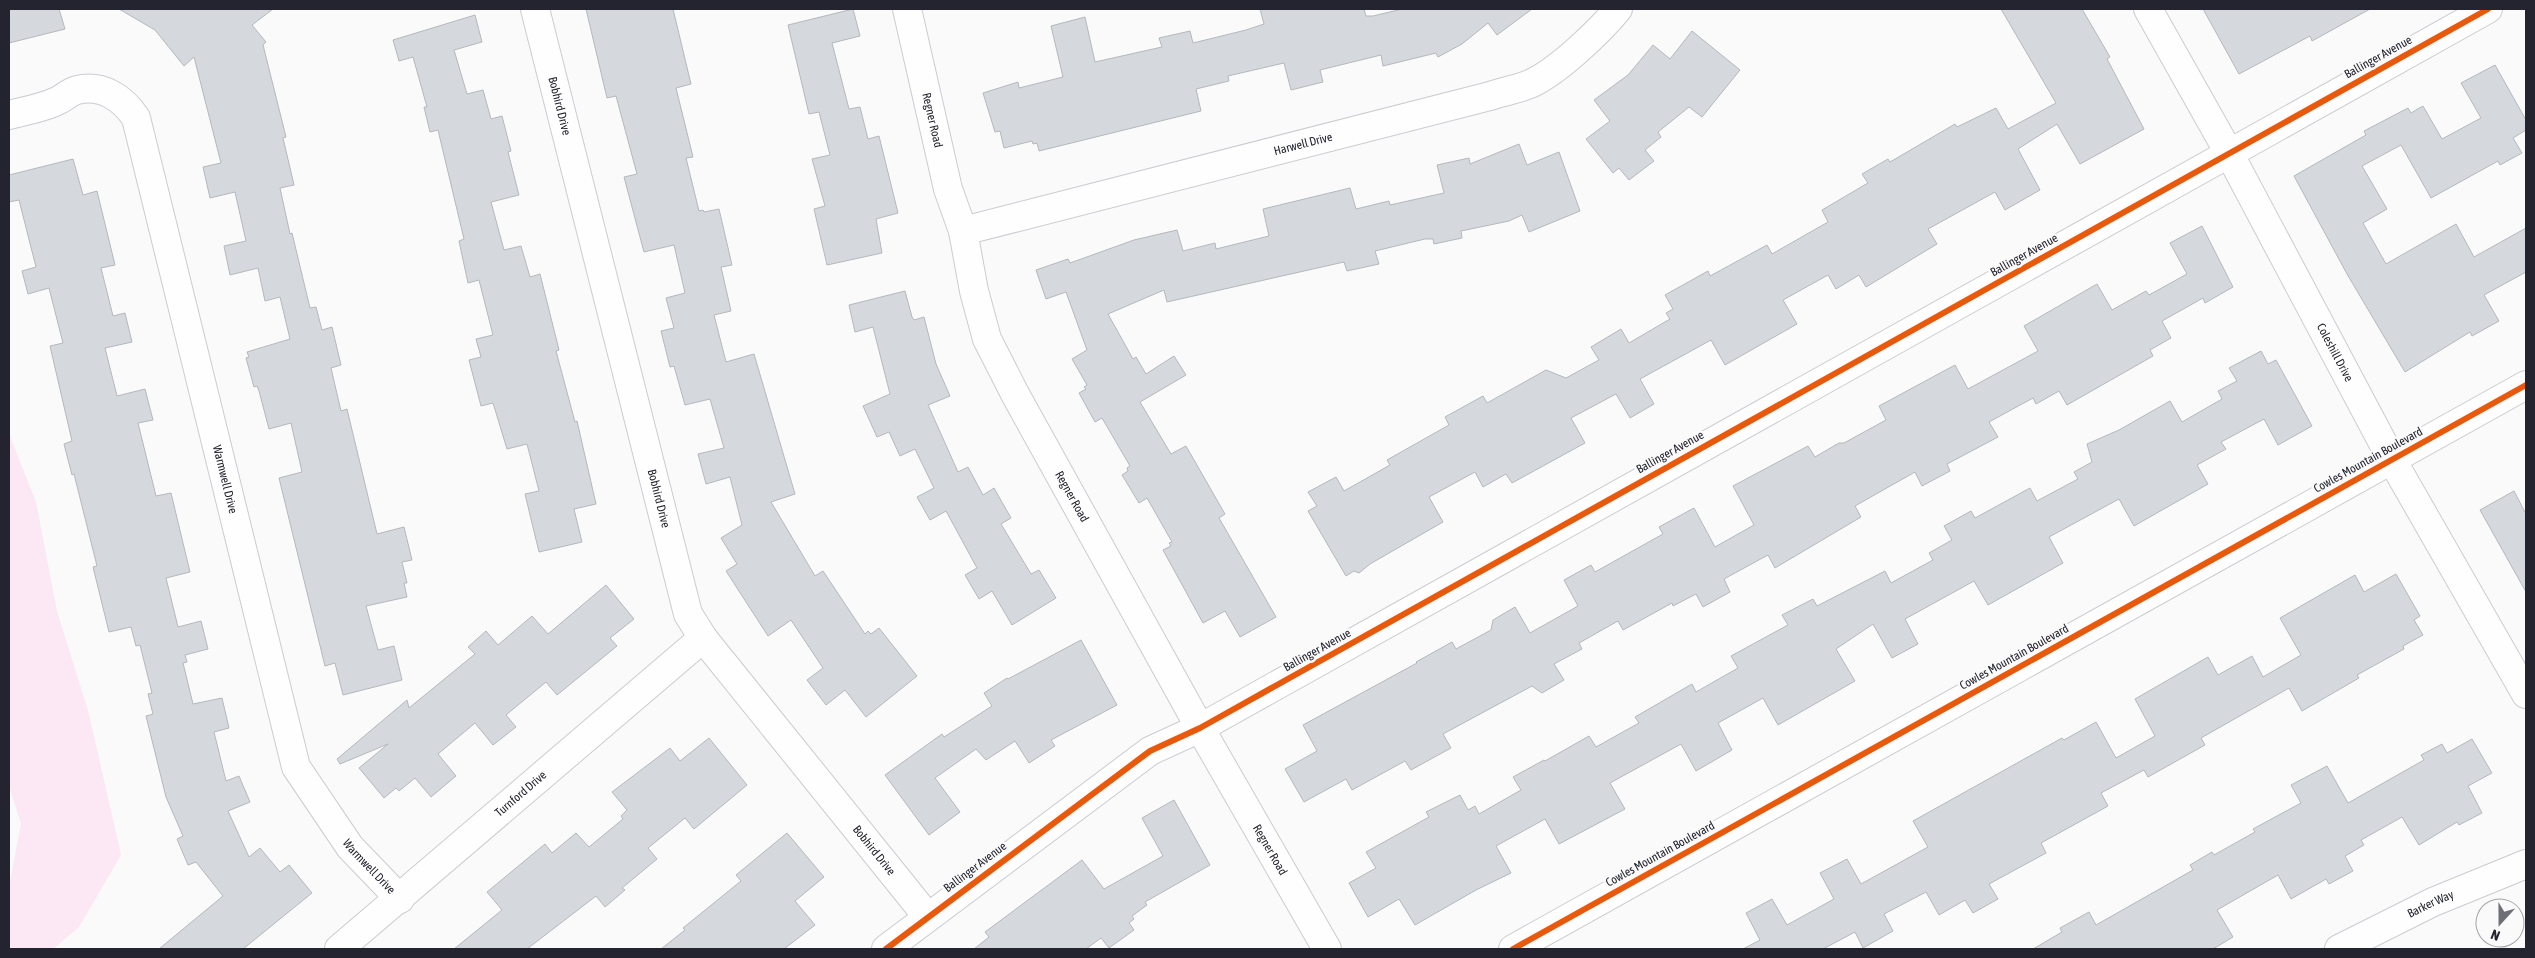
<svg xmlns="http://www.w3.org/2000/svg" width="2535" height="958" viewBox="0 0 2535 958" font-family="'Asap Condensed',sans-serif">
	<rect width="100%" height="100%" fill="#fafafa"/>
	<path fill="#fbe8f4" d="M 9,434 L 36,502 L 57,611 L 89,714 L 121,855 L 79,927 L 53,949 L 9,949 L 9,886 L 21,824 L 9,786 Z"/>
	<path fill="#d5d9de" stroke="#b4b8bc" d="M 9,9 L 59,9 L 65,29 L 9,43 Z
		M 119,9 L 273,9 L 252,25 L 266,42 L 263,45 L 286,137 L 283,138 L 294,185 L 280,188 L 290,234 L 292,233 L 310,308 L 316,307 L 322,330 L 332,327 L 341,365 L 331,368 L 341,411 L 347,409 L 377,534 L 404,527 L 412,560 L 402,562 L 407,583 L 404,583 L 407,597 L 366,606 L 378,650 L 394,646 L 402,680 L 343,695 L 335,663 L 325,666 L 279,478 L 302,472 L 291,423 L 269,429 L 259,391 L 257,386 L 254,387 L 246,358 L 249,357 L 247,352 L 290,339 L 280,297 L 265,301 L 258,268 L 230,275 L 224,246 L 246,241 L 235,192 L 210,198 L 203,167 L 221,163 L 194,57 L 184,66 L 155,30 Z
		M 586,9 L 673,9 L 691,84 L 676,88 L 693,157 L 686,158 L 699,211 L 703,210 L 704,212 L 719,209 L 732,265 L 721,267 L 731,311 L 714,315 L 726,362 L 754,354 L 795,494 L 771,502 L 815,576 L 823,571 L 865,634 L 868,631 L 871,634 L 879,628 L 917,676 L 866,717 L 845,690 L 826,705 L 807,680 L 823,668 L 791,620 L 768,636 L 726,571 L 737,564 L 721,538 L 742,525 L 730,477 L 706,484 L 698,454 L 724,448 L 710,399 L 685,405 L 674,366 L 670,367 L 661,331 L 674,328 L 666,298 L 685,293 L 674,245 L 644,252 L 624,177 L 637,174 L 616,96 L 607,98 Z
		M 853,9 L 860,36 L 832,43 L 849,109 L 860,107 L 868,139 L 879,136 L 898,213 L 876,219 L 882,253 L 827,265 L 814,209 L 825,206 L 812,159 L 830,155 L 819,112 L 809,114 L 788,25 Z
		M 1260,9 L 1364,9 L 1366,16 L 1373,16 L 1402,9 L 1532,9 L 1497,35 L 1488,23 L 1462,44 L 1438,57 L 1436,53 L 1383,66 L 1381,55 L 1320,70 L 1323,82 L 1291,90 L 1284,63 L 1228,76 L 1229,81 L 1196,89 L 1201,111 L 1039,151 L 1037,143 L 1033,144 L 1032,141 L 1004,148 L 1000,131 L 995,132 L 983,93 L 1018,82 L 1019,88 L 1063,77 L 1051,26 L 1085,17 L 1095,62 L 1162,47 L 1159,38 L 1190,31 L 1193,43 L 1246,30 L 1264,24 Z
		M 2001,9 L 2082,9 L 2110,57 L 2107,59 L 2144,129 L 2080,164 L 2057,124 L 2018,149 L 2040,190 L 2005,210 L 1995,192 L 1928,229 L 1937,244 L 1866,287 L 1859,275 L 1836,289 L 1828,275 L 1783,300 L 1797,324 L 1725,365 L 1711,340 L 1640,379 L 1654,404 L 1630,418 L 1616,394 L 1571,418 L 1585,443 L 1512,483 L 1506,474 L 1483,487 L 1475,472 L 1429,497 L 1443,522 L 1370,564 L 1359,573 L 1354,571 L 1346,576 L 1308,511 L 1317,506 L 1308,492 L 1336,477 L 1344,491 L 1390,465 L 1387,460 L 1449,425 L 1445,417 L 1483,396 L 1487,403 L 1546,370 L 1566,378 L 1599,360 L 1591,347 L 1621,329 L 1629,343 L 1670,319 L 1666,313 L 1673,309 L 1665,295 L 1708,271 L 1710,276 L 1767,245 L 1772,254 L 1828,222 L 1822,210 L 1868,183 L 1862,174 L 1888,159 L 1890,162 L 1955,124 L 1957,127 L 1996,108 L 2008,129 L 2056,103 Z
		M 2203,9 L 2370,9 L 2312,41 L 2310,36 L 2239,74 Z
		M 475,15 L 482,42 L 454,50 L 467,94 L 483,90 L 491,119 L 502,116 L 511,151 L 508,152 L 519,195 L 491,202 L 504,250 L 521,246 L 530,277 L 540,274 L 559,350 L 556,351 L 575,422 L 577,421 L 596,504 L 574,509 L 582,542 L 539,552 L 525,494 L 539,491 L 527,444 L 507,449 L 493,403 L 481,406 L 469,360 L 481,357 L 476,339 L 493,335 L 479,280 L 468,283 L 459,241 L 464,239 L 438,130 L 430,132 L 424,107 L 427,107 L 413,57 L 399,61 L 393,40 Z
		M 1692,31 L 1740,70 L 1702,117 L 1689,107 L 1658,132 L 1661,137 L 1645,150 L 1654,161 L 1629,180 L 1619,168 L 1613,173 L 1586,139 L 1610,121 L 1594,100 L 1628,75 L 1653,45 L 1670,59 Z
		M 2495,65 L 2526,120 L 2526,130 L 2513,138 L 2522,153 L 2500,165 L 2498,161 L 2431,198 L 2401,145 L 2362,166 L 2387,209 L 2363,223 L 2386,264 L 2456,224 L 2474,257 L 2526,228 L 2526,272 L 2484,295 L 2499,321 L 2472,336 L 2470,332 L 2405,372 L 2347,274 L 2294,176 L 2366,135 L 2364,131 L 2408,108 L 2411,113 L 2423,106 L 2442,139 L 2481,118 L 2461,83 Z
		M 1519,144 L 1527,165 L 1559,152 L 1580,211 L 1529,232 L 1522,215 L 1509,221 L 1461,231 L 1462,238 L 1434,244 L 1433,239 L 1425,239 L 1375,251 L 1379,264 L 1347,271 L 1344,262 L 1167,302 L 1164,290 L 1108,314 L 1133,359 L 1136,357 L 1146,374 L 1174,356 L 1186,375 L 1140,402 L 1171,454 L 1186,446 L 1225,514 L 1219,518 L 1276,617 L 1240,637 L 1225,611 L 1203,623 L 1163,550 L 1171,546 L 1169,543 L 1172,542 L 1147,498 L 1139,503 L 1122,475 L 1128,471 L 1127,468 L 1130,466 L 1102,418 L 1095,422 L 1079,393 L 1086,389 L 1084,387 L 1087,385 L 1072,359 L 1087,350 L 1066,292 L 1046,299 L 1036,270 L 1068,259 L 1070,263 L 1134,240 L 1177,230 L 1183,251 L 1215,243 L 1216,249 L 1269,236 L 1263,209 L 1350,188 L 1356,209 L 1389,201 L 1390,205 L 1444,193 L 1437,165 L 1469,158 L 1470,164 Z
		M 73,159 L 83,195 L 97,191 L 115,265 L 101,268 L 113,316 L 125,313 L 132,342 L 105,348 L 117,396 L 145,389 L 153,420 L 138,423 L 156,496 L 171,493 L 190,572 L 166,578 L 178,627 L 201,621 L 208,649 L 185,655 L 187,662 L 183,663 L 193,704 L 222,698 L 229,728 L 214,732 L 226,781 L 239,776 L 250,802 L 228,811 L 249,857 L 260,848 L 280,872 L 289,865 L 312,893 L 243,949 L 159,949 L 223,896 L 196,862 L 188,865 L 177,839 L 183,836 L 166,797 L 146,716 L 153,714 L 148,694 L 152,693 L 140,645 L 136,646 L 131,627 L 109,632 L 93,567 L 97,566 L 74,474 L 72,475 L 64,444 L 72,441 L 50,346 L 63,343 L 49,288 L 28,294 L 22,271 L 36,267 L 19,200 L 9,202 L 9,175 Z
		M 2202,226 L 2233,287 L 2205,303 L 2203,298 L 2162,321 L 2171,338 L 2150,350 L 2153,356 L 2067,405 L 2059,391 L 2036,404 L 2033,398 L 1989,422 L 1998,437 L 1947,464 L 1950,471 L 1922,486 L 1915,472 L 1855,506 L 1861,517 L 1775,568 L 1768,555 L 1724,579 L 1730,592 L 1703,607 L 1696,594 L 1673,606 L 1672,603 L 1623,630 L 1618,621 L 1579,643 L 1582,649 L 1554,664 L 1564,680 L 1542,693 L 1532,686 L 1443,734 L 1451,748 L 1411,770 L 1405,761 L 1352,790 L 1346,779 L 1304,802 L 1285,769 L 1317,751 L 1303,725 L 1417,663 L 1416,662 L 1452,642 L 1456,649 L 1491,630 L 1493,620 L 1515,607 L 1530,633 L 1578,606 L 1564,580 L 1591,565 L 1595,572 L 1663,534 L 1659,527 L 1694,508 L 1715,547 L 1754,525 L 1733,486 L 1808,446 L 1815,457 L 1839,443 L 1844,443 L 1886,420 L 1879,406 L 1955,365 L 1968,389 L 2038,351 L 2024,326 L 2097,284 L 2112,310 L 2146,291 L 2149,295 L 2187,274 L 2170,243 Z
		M 905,291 L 912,317 L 914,320 L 924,317 L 936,364 L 950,396 L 928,405 L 958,472 L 968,467 L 983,495 L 994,488 L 1011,518 L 1001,524 L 1031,574 L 1039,570 L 1056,598 L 1012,625 L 992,591 L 979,599 L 965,575 L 977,568 L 946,511 L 930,520 L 917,497 L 934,488 L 915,449 L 900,456 L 889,432 L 877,437 L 863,406 L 890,394 L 873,327 L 855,332 L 849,305 Z
		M 2261,351 L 2268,364 L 2276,360 L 2312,426 L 2278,445 L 2264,419 L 2221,442 L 2226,449 L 2197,465 L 2208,484 L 2134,526 L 2119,499 L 2049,537 L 2063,563 L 1988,605 L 1974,581 L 1905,619 L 1918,644 L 1892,658 L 1873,624 L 1836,649 L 1855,681 L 1778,725 L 1763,698 L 1718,723 L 1732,750 L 1696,771 L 1681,744 L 1610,783 L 1625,809 L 1559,844 L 1545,819 L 1496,846 L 1511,873 L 1476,890 L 1415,925 L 1399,899 L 1368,917 L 1349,883 L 1376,868 L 1366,852 L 1429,817 L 1426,812 L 1460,795 L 1468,810 L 1475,806 L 1479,814 L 1521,790 L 1513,777 L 1544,760 L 1545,761 L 1589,736 L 1596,747 L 1639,723 L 1635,717 L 1692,684 L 1696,692 L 1738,668 L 1731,656 L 1788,625 L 1782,615 L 1813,599 L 1817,606 L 1885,571 L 1891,583 L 1933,560 L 1929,553 L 1952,540 L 1944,526 L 1971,511 L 1975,518 L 2030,488 L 2037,501 L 2078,479 L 2074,472 L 2092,462 L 2087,444 L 2119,430 L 2170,401 L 2182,422 L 2222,399 L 2218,391 L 2237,381 L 2229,368 Z
		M 2514,491 L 2526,514 L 2526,592 L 2480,510 Z
		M 2396,574 L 2420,616 L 2414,620 L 2423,635 L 2403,646 L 2404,649 L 2357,675 L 2359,678 L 2302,711 L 2289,688 L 2201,738 L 2205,745 L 2148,777 L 2144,770 L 2101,793 L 2108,806 L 2041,843 L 2046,853 L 1989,884 L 1998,899 L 1973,913 L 1965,900 L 1939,915 L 1926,892 L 1884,914 L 1893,931 L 1863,948 L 1855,932 L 1823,949 L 1743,949 L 1760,940 L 1746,913 L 1772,899 L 1787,925 L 1834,899 L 1820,873 L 1847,859 L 1861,884 L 1928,847 L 1913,821 L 2062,738 L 2064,740 L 2096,722 L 2116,758 L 2155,736 L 2135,699 L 2208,657 L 2218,675 L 2252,656 L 2263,677 L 2301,655 L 2280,618 L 2355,575 L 2364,592 Z
		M 606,585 L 634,619 L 610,638 L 617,646 L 557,695 L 546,682 L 506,715 L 516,727 L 493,745 L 475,723 L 438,754 L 456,776 L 431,797 L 415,778 L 399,791 L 396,788 L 384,798 L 359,768 L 388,744 L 340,764 L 337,759 L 407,700 L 409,708 L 475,654 L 468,647 L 486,631 L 498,645 L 532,616 L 548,634 Z
		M 1081,640 L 1117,705 L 1051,740 L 1055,746 L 1029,763 L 1015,741 L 986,760 L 976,749 L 935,778 L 960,812 L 929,835 L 885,775 L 942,734 L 944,737 L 992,706 L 984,693 L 1007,678 L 1008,679 Z
		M 709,738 L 747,785 L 694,829 L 685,818 L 648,848 L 657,859 L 622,888 L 625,890 L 605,907 L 596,896 L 527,949 L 454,949 L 502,910 L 487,892 L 545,844 L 552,853 L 576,833 L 589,847 L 623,819 L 621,816 L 627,810 L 612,792 L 670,748 L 680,761 Z
		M 2472,739 L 2492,773 L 2468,786 L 2482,813 L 2459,825 L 2457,822 L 2419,845 L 2402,817 L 2361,840 L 2364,845 L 2345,856 L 2353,871 L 2329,884 L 2326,879 L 2291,899 L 2278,875 L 2217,910 L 2233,937 L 2213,949 L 2033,949 L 2062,932 L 2060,928 L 2089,912 L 2096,925 L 2193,870 L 2190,865 L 2212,852 L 2214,855 L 2255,832 L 2253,829 L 2301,803 L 2291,785 L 2327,766 L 2348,803 L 2424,760 L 2421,755 L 2442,744 L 2447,753 Z
		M 1174,800 L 1210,865 L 1145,902 L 1147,905 L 1132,916 L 1134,919 L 1129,923 L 1134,930 L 1109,948 L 1101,938 L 1086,949 L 974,949 L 989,937 L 985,932 L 1082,860 L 1104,889 L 1163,856 L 1142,818 Z
		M 787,833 L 824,877 L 795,901 L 815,925 L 784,949 L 661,949 L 685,930 L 683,928 L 741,881 L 736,875 Z"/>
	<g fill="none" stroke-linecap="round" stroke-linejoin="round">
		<defs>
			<g id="minor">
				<path id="s1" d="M 535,9 L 688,614 L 703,638 L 927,916"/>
				<path id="s2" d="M 907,9 L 948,189 L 963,231 L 974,291 L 987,339 L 1015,394 L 1200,728 L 1327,949"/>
				<path id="s3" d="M 2148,9 L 2229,153 L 2392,460 L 2526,694"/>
				<path id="s4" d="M 9,115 C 24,111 43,108 57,101 C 64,98 69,92 77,90 C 102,84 123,98 136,118 L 296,767 L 350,847 L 400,899"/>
				<path id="s5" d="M 963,231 L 1490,96 C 1504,91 1521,89 1534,82 C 1560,69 1600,31 1618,9"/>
				<path id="s6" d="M 339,949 L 703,638"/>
				<path d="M 886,949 L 1150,751 L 1200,728 L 2488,9"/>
				<path d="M 1513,949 L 2526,385"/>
				<path id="s7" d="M 2339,949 L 2433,902 L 2526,864"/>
			</g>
		</defs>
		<use href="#minor" stroke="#cbccd2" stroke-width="30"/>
		<use href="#minor" stroke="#fefefe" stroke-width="28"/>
		<defs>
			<path id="cycleway" d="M 886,949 L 1150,751 L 1200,728 L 2488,9
				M 1513,949 L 2526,385"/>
		</defs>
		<use href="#cycleway" stroke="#fafafa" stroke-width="9"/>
		<use href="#cycleway" stroke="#e8590c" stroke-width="6"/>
	</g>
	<g text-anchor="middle" stroke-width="5" stroke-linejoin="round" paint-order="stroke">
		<g font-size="12" fill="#23242f" stroke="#fafafa">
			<text transform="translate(2378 57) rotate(-29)" y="4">Ballinger Avenue</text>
			<text dy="4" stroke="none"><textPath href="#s1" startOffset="100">Bobhird Drive</textPath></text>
			<text dy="4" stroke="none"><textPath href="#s2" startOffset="114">Regner Road</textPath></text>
			<text dy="4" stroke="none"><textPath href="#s5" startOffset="351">Harwell Drive</textPath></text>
			<text transform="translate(2024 255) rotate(-29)" y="4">Ballinger Avenue</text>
			<text dy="4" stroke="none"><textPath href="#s3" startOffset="391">Coleshill Drive</textPath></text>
			<text transform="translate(1670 452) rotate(-29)" y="4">Ballinger Avenue</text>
			<text transform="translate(2368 460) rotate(-29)" y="4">Cowles Mountain Boulevard</text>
			<text dy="4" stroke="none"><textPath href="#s4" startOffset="515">Warmwell Drive</textPath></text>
			<text dy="4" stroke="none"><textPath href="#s2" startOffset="519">Regner Road</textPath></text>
			<text dy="4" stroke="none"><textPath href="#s1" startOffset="505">Bobhird Drive</textPath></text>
			<text transform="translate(1317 650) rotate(-29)" y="4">Ballinger Avenue</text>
			<text transform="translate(2014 657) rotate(-29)" y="4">Cowles Mountain Boulevard</text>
			<text dy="4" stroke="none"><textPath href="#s6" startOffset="239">Turnford Drive</textPath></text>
			<text dy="4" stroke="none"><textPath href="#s1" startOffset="925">Bobhird Drive</textPath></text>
			<text dy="4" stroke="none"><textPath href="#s2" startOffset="924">Regner Road</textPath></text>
			<text transform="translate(1660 854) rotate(-29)" y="4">Cowles Mountain Boulevard</text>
			<text dy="4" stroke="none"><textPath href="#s4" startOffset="935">Warmwell Drive</textPath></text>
			<text transform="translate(975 867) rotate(-37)" y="4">Ballinger Avenue</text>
			<text dy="4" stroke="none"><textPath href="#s7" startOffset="102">Barker Way</textPath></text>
		</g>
	</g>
	<rect width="2535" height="958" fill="none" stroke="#23242f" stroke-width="20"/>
	<g transform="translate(2500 923) rotate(201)"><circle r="24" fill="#fafafa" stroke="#a4a4a9"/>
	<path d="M0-4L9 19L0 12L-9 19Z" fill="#6e6f76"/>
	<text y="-8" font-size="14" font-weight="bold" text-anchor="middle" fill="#23242f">N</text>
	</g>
</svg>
